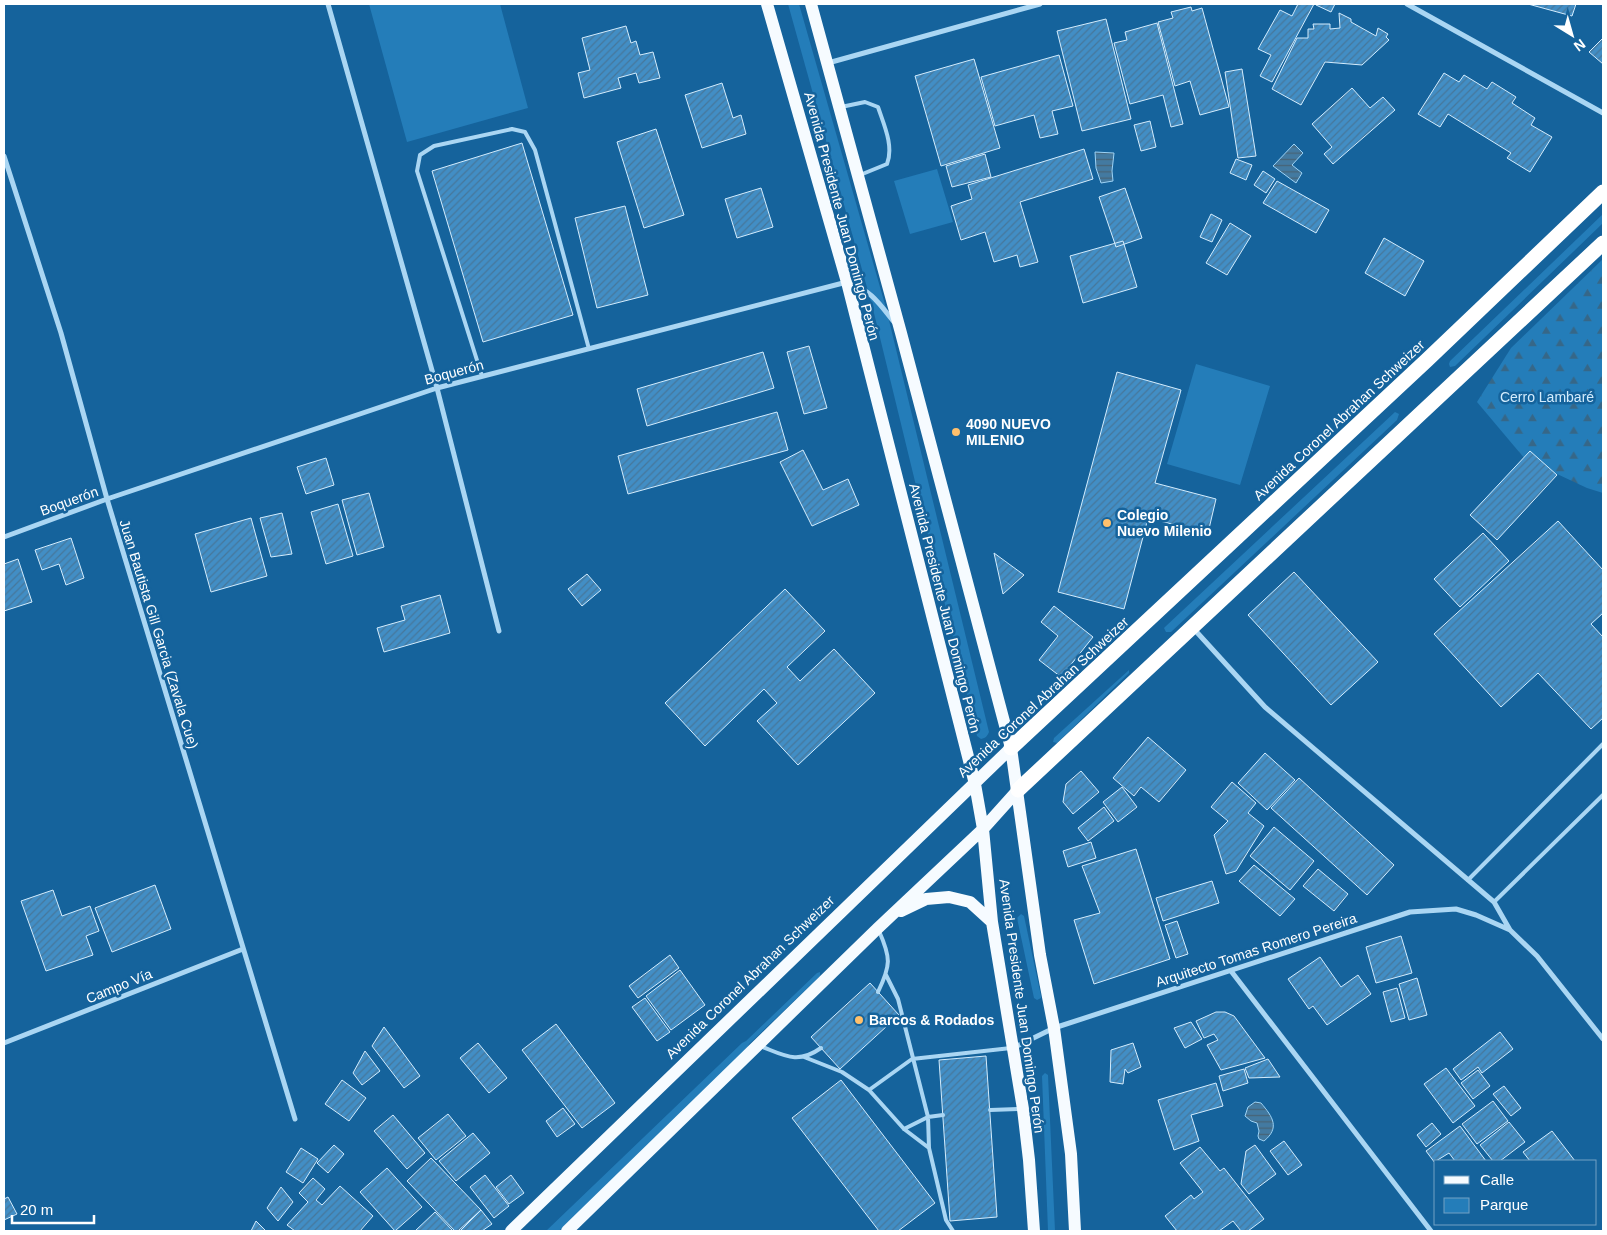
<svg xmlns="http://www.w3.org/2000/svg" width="1607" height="1235" viewBox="0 0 1607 1235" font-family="Helvetica,sans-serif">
	<defs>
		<pattern id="forest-firs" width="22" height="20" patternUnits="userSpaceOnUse" patternTransform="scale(1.25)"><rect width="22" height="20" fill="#247db9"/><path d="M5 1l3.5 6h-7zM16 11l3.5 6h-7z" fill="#366788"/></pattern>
		<pattern id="water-rules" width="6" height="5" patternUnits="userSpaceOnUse" patternTransform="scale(1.25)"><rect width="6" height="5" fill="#437aa1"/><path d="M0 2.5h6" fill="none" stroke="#486376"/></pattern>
		<pattern id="building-hatch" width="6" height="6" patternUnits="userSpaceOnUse" patternTransform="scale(1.25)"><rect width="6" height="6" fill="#428ec5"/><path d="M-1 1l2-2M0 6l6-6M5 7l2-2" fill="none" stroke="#46779b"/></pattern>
	</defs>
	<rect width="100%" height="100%" fill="#15639c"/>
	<path fill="#247db9" d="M 369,4 L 500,4 L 528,108 L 407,142 Z
		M 788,4 L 799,4 L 886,308 L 989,732 C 987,736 986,738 981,739 L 977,736 L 873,309 Z
		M 937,169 L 953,222 L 910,234 L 894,181 Z
		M 1603,214 L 1603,223 L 1455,366 L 1450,367 L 1449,364 L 1450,361 Z
		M 1196,364 L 1270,386 L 1240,485 L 1167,464 Z
		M 1395,412 L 1399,414 L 1397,420 L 1171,632 L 1166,632 L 1164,628 L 1166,626 Z
		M 1129,670 L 1129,673 L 1057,743 L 1053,742 L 1054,738 Z
		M 1021,914 L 1024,916 L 1041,996 L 1041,998 L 1037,1000 L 1034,998 L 1017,918 Z
		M 820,972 L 820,976 L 749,1044 L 747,1050 L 559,1231 L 546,1231 L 742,1043 L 746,1041 L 817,973 Z
		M 1045,1073 L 1048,1075 L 1055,1231 L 1048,1231 L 1042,1076 Z"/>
	<path fill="url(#forest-firs)" d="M 1603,259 L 1603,493 L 1587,488 L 1525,459 L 1477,402 L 1511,348 Z"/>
	<path fill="url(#water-rules)" stroke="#9dd3f6" d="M 1294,144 L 1303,153 L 1292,165 L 1302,173 L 1296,183 L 1273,166 Z
		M 1095,152 L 1114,153 L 1112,171 L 1113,181 L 1101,183 L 1096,168 Z
		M 1255,1102 L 1261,1103 C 1273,1117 1280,1128 1264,1141 L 1259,1139 L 1258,1136 L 1259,1131 L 1257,1123 L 1251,1121 L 1245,1116 L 1248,1107 Z"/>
	<path fill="url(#building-hatch)" stroke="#d3ecfd" d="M 1298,4 L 1314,4 L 1272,82 L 1260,76 L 1271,55 L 1258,49 L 1280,10 L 1292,16 Z
		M 1317,4 L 1335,4 L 1331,12 L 1316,5 Z
		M 1528,4 L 1576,4 L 1572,16 Z
		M 1191,7 L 1192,11 L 1202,8 L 1229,107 L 1200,115 L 1190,81 L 1175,86 L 1158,22 L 1173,18 L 1171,12 Z
		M 1339,13 L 1351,19 L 1351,22 L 1376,36 L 1378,28 L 1388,34 L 1386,37 L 1389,40 L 1362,65 L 1325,62 L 1301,105 L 1272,89 L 1297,38 L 1308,38 L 1308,29 L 1314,29 L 1313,24 L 1330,24 L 1330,29 L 1340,28 Z
		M 1106,19 L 1131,119 L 1082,131 L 1057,31 Z
		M 1157,23 L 1183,124 L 1171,127 L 1163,95 L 1130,104 L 1114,43 L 1127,40 L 1125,32 Z
		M 626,26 L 631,43 L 636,41 L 640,55 L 653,52 L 660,78 L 639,83 L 636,73 L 618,78 L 621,88 L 584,98 L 578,73 L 590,70 L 582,38 Z
		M 1603,38 L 1603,64 L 1589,52 Z
		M 1059,55 L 1073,106 L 1052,111 L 1058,134 L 1040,138 L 1034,115 L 995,126 L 981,77 Z
		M 974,59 L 1000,148 L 941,166 L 915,76 Z
		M 1242,69 L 1256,156 L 1238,158 L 1225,72 Z
		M 1444,73 L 1459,82 L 1464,75 L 1487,89 L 1492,82 L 1516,97 L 1512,103 L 1535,118 L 1531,125 L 1552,137 L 1530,172 L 1507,158 L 1511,153 L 1448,114 L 1440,127 L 1418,114 Z
		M 722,83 L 733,118 L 741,115 L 746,134 L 702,148 L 685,95 Z
		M 1352,88 L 1370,108 L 1383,97 L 1395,110 L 1333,164 L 1324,154 L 1332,147 L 1312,124 Z
		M 1150,121 L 1156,147 L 1141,151 L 1134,125 Z
		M 656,129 L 684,215 L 644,228 L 617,142 Z
		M 522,143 L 573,315 L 483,342 L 432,171 Z
		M 1084,149 L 1093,179 L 1020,202 L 1038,262 L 1020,267 L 1017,255 L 994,262 L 985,232 L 961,240 L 951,206 L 972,199 L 968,185 Z
		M 985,154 L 991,177 L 952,187 L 946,166 Z
		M 1236,159 L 1252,165 L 1246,180 L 1230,173 Z
		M 1263,171 L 1275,179 L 1266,193 L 1254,185 Z
		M 1277,181 L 1329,210 L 1316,233 L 1263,203 Z
		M 761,188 L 773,227 L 737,238 L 725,199 Z
		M 1125,188 L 1142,238 L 1116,247 L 1099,197 Z
		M 625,206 L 648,295 L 597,308 L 575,218 Z
		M 1211,214 L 1222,220 L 1212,242 L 1200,237 Z
		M 1230,223 L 1251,236 L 1227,275 L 1206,263 Z
		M 1384,238 L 1424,261 L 1405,296 L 1365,273 Z
		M 1123,241 L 1137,287 L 1083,303 L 1070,256 Z
		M 809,346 L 827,408 L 804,414 L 787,352 Z
		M 763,352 L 774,388 L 647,426 L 637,389 Z
		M 1117,372 L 1181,390 L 1155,483 L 1216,499 L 1208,533 L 1148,518 L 1124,609 L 1058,592 Z
		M 777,412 L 788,450 L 628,494 L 618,456 Z
		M 803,450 L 823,490 L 848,479 L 859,505 L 812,526 L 780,462 Z
		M 1530,451 L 1557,475 L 1497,540 L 1470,515 Z
		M 326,458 L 334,485 L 306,494 L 297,467 Z
		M 369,493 L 384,547 L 357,555 L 342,500 Z
		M 338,504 L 353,556 L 326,564 L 311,512 Z
		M 282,513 L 292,554 L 271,557 L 260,518 Z
		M 251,518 L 267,576 L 211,592 L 195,534 Z
		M 1558,521 L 1603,570 L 1603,613 L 1591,624 L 1603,637 L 1603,718 L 1591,729 L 1538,673 L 1501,707 L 1434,634 Z
		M 1483,533 L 1509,561 L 1460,607 L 1434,579 Z
		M 71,538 L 84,578 L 66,585 L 59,564 L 42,570 L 35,550 Z
		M 994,553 L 1024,575 L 1003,594 Z
		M 18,559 L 32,602 L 4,611 L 4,564 Z
		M 1294,572 L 1378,662 L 1331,705 L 1248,615 Z
		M 587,574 L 601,590 L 582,606 L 568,589 Z
		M 785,589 L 825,631 L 787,667 L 800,681 L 834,649 L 875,693 L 798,765 L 757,721 L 777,703 L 764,689 L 705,746 L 665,703 Z
		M 440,595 L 450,633 L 384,652 L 377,628 L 405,620 L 401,606 Z
		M 1054,606 L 1093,637 L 1061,677 L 1039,660 L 1058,636 L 1041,622 Z
		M 1148,737 L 1186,770 L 1159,802 L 1141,787 L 1134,796 L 1113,778 Z
		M 1265,753 L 1295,780 L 1267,810 L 1238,783 Z
		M 1081,771 L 1099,792 L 1073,814 L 1063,802 L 1066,784 Z
		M 1299,778 L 1394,865 L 1367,895 L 1271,808 Z
		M 1232,782 L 1256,803 L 1248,813 L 1264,826 L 1236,871 L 1226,874 L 1214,835 L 1228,821 L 1211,807 Z
		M 1122,787 L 1137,807 L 1118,822 L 1103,802 Z
		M 1104,807 L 1114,821 L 1088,841 L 1078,828 Z
		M 1274,827 L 1314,861 L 1290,890 L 1250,856 Z
		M 1091,842 L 1096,858 L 1068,867 L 1063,851 Z
		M 1136,849 L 1170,959 L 1094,984 L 1074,920 L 1100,913 L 1082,866 Z
		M 1254,865 L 1295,899 L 1280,916 L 1239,881 Z
		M 1318,869 L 1348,894 L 1334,911 L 1303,886 Z
		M 1212,881 L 1219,903 L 1163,921 L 1156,898 Z
		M 155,885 L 171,929 L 112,952 L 95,908 Z
		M 53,890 L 62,916 L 90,906 L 99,931 L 86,936 L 93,955 L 46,971 L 21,901 Z
		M 1177,921 L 1188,954 L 1176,958 L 1165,925 Z
		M 1401,936 L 1412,973 L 1376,983 L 1366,947 Z
		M 670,955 L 679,968 L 638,998 L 629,986 Z
		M 1320,957 L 1341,987 L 1358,975 L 1371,994 L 1327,1025 L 1313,1006 L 1309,1009 L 1288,979 Z
		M 680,970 L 705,1005 L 671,1030 L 646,996 Z
		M 1417,978 L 1427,1015 L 1409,1020 L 1399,984 Z
		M 870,983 L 899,1015 L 840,1069 L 811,1037 Z
		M 1397,988 L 1405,1018 L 1391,1022 L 1383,992 Z
		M 645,998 L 670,1032 L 657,1041 L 632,1007 Z
		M 1216,1012 L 1225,1012 L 1234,1016 L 1265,1058 L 1221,1070 L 1207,1045 L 1218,1040 L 1214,1034 L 1204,1038 L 1196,1021 Z
		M 1191,1022 L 1202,1039 L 1185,1048 L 1174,1028 Z
		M 556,1024 L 615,1103 L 582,1128 L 522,1050 Z
		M 384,1027 L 420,1076 L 404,1088 L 372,1046 Z
		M 1500,1032 L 1513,1049 L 1482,1073 L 1478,1067 L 1461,1080 L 1453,1069 Z
		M 478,1043 L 507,1078 L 489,1093 L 460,1058 Z
		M 1133,1043 L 1141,1067 L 1128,1073 L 1125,1069 L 1123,1084 L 1110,1082 L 1111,1050 Z
		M 365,1051 L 380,1071 L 362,1085 L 353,1073 Z
		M 986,1056 L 997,1217 L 950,1221 L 939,1060 Z
		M 1268,1059 L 1280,1077 L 1249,1078 L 1245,1068 Z
		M 1446,1068 L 1475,1106 L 1453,1123 L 1424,1084 Z
		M 1244,1069 L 1248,1083 L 1223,1091 L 1219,1076 Z
		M 1478,1070 L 1490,1086 L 1473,1099 L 1461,1083 Z
		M 342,1080 L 366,1098 L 349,1121 L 325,1104 Z
		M 841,1080 L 935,1203 L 898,1231 L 879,1231 L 792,1118 Z
		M 1216,1083 L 1223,1106 L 1191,1115 L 1199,1141 L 1174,1150 L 1158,1100 Z
		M 1504,1086 L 1521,1108 L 1511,1116 L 1493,1094 Z
		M 1493,1101 L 1508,1121 L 1477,1144 L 1462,1124 Z
		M 563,1108 L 575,1124 L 557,1137 L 546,1121 Z
		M 448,1114 L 466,1136 L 436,1160 L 418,1138 Z
		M 393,1115 L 425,1153 L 407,1169 L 374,1131 Z
		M 1509,1122 L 1525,1142 L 1500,1161 L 1493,1161 L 1480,1145 Z
		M 1432,1123 L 1441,1134 L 1426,1147 L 1417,1135 Z
		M 1460,1126 L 1486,1161 L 1455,1161 L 1449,1153 L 1436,1161 L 1435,1163 L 1426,1151 Z
		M 1552,1131 L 1575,1161 L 1530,1161 L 1523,1152 Z
		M 473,1133 L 490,1153 L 456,1181 L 439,1161 Z
		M 1284,1141 L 1302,1165 L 1288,1175 L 1270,1151 Z
		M 334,1145 L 344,1154 L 328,1173 L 317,1163 Z
		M 1255,1145 L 1276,1174 L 1249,1194 L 1241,1184 L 1246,1151 Z
		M 1200,1147 L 1220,1171 L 1224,1168 L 1264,1219 L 1248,1231 L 1241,1231 L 1233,1221 L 1219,1231 L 1177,1231 L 1165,1216 L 1191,1195 L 1194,1199 L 1203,1192 L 1180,1163 Z
		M 301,1148 L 318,1159 L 303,1183 L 286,1172 Z
		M 431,1158 L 481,1210 L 458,1231 L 455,1231 L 407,1181 Z
		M 387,1168 L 422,1207 L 395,1231 L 360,1192 Z
		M 485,1175 L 509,1206 L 494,1218 L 470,1187 Z
		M 511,1175 L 524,1193 L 509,1204 L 496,1187 Z
		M 313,1178 L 325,1189 L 316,1200 L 322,1205 L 340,1186 L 373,1216 L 360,1231 L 295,1231 L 287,1225 L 308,1202 L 299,1193 Z
		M 281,1187 L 293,1202 L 278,1221 L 267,1208 Z
		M 8,1197 L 17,1214 L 4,1220 L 4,1199 Z
		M 481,1210 L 492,1224 L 482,1231 L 460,1231 Z
		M 435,1212 L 453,1231 L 415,1231 Z
		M 256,1221 L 266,1231 L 251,1231 Z"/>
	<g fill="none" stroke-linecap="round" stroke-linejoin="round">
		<path stroke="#aad6f3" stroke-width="4" d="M 841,107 L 865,102 L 878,107 C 884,125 894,146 887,164 L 860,175
			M 482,376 L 417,171 L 420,155 L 434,146 L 512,129 L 525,132 L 535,150 L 589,349
			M 1468,880 L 1603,744
			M 1494,902 L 1603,795
			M 886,975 L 898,999 L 928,1117 L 929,1148
			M 878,992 C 891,965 891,958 879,931
			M 760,1046 C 784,1055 797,1065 821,1048
			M 804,1057 L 842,1072 L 869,1090 L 904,1129 L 929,1148 L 946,1220 L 953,1231
			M 869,1090 L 912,1059 L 1011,1048
			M 990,1110 L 1020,1109
			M 904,1129 L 928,1117 L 943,1115"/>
		<path stroke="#aad6f3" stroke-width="5" d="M 328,4 L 437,388 L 499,631
			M 1407,4 L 1603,113
			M 828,63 L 1040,4
			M 4,156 L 61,333 L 107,499 L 295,1119
			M 4,537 L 107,499 L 437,388 L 847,282 C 871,290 879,303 894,322
			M 1193,628 L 1265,707 L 1494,902 L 1510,930 L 1537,956 L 1603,1039
			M 1231,971 L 1431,1231
			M 4,1043 L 243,949
			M 1013,1048 L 1054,1028 L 1410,912 L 1456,909 L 1476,915 L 1510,930"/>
		<path stroke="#f6fbff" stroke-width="12" d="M 767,4 L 847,282 L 975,784 L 983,829 L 992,922 L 1023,1109 L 1029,1160 L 1034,1231
			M 811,4 L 901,333 L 1011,748 L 1040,955 L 1054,1028 L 1071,1154 L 1075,1231
			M 901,911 L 926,899 L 949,897 L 970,902 L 992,922
			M 511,1231 L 1011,748
			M 567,1231 L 878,928 L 983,829 L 1018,790"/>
		<path stroke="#fff" stroke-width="15" d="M 1011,748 L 1427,360 L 1603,192
			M 1018,790 L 1603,243"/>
	</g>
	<g fill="#ffc06c" stroke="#15639c" stroke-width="2">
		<circle cx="956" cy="432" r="5"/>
		<circle cx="1107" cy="523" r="5"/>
		<circle cx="859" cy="1020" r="5"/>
	</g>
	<g text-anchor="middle" stroke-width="5" stroke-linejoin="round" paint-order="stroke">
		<g font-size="14" fill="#fff" stroke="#15639c">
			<text transform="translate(842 216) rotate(75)" y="5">Avenida Presidente Juan Domingo Perón</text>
			<text transform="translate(454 372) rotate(-15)" y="5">Boquerón</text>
			<text transform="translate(1339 420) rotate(-43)" y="5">Avenida Coronel Abrahan Schweizer</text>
			<text transform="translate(69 501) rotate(-20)" y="5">Boquerón</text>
			<text transform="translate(945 608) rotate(76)" y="5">Avenida Presidente Juan Domingo Perón</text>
			<text transform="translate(159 634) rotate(73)" y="5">Juan Bautista Gill Garcia (Zavala Cue)</text>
			<text transform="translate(1043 697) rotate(-43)" y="5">Avenida Coronel Abrahan Schweizer</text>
			<text transform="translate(1256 950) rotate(-18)" y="5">Arquitecto Tomas Romero Pereira</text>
			<text transform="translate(750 977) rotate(-44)" y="5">Avenida Coronel Abrahan Schweizer</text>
			<text transform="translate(119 986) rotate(-22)" y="5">Campo Vía</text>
			<text transform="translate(1022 1006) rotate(82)" y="5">Avenida Presidente Juan Domingo Perón</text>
		</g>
		<g font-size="14" fill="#d3ecfd" stroke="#15639c">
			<text x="1547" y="402">Cerro Lambaré</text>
		</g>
		<g font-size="14" font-weight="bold" fill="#fff" stroke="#15639c" text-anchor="start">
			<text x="966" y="429">4090 NUEVO<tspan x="966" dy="16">MILENIO</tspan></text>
			<text x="1117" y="520">Colegio<tspan x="1117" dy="16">Nuevo Milenio</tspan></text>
			<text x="869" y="1025">Barcos &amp; Rodados</text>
		</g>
	</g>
	<rect width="1607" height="1235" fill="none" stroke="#ffffff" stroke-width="10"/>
	<rect x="1434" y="1160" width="162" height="65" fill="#15639c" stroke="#73a1c4"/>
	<rect x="1444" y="1176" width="25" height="8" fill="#f6fbff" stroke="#73a1c4"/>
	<text x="1480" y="1185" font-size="15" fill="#ffffff">Calle</text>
	<rect x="1444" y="1198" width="25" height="15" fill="#247db9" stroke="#73a1c4"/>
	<text x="1480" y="1210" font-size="15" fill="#ffffff">Parque</text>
	<g transform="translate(1572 35) rotate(143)" stroke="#15639c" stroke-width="4" paint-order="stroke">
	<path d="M0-4L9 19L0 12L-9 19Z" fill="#ffffff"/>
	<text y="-8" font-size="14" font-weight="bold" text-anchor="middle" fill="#ffffff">N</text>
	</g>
	<path d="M12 1215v8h82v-8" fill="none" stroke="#ffffff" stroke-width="2.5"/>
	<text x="20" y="1215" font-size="15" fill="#ffffff" stroke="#15639c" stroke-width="4" paint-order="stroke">20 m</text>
</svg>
